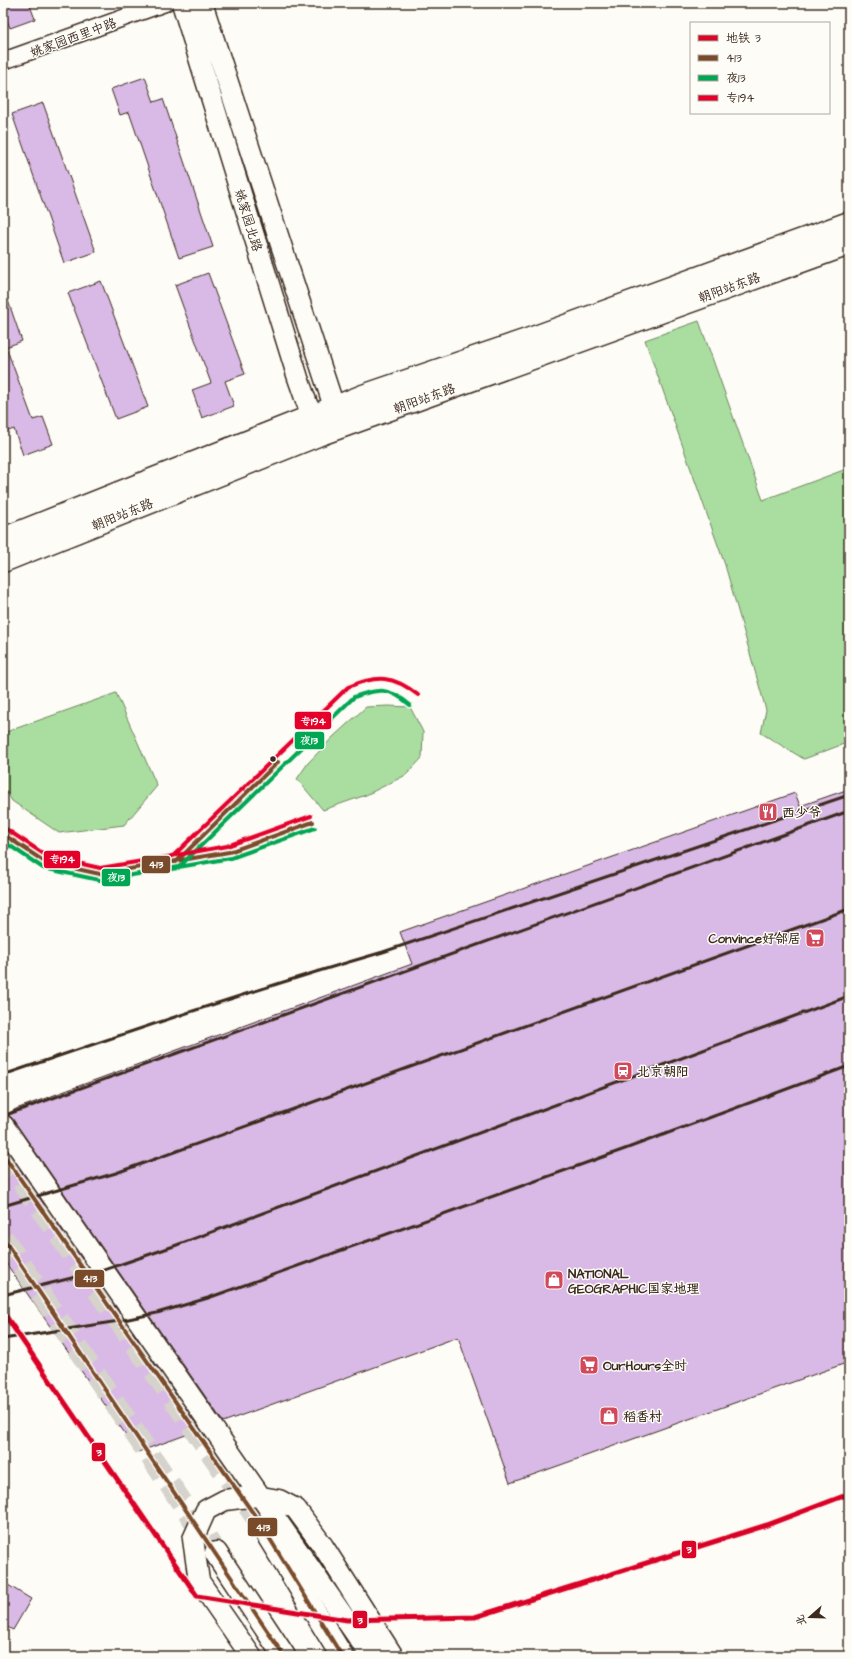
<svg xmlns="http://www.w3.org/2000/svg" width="852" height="1659" viewBox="0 0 852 1659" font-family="'Architects Daughter','LXGW WenKai TC',sans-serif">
	<rect width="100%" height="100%" fill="#fdfcf7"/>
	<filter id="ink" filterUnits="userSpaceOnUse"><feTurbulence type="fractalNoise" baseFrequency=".025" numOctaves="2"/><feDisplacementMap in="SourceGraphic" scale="8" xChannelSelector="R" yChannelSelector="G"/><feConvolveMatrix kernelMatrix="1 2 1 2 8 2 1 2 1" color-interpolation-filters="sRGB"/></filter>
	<g filter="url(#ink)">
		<path fill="#a9dea0" stroke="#72845f" d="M 699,321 L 763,500 L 849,468 L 849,742 L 804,759 L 761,733 L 766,710 L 725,565 L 645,340 Z
			M 116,693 L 157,786 L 124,825 L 59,833 L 12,801 L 3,786 L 3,733 Z
			M 388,706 L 410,707 L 423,732 L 422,758 L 406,775 L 366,795 L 323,810 L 297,779 L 308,763 L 333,737 L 366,707 Z"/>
		<path fill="#d9b9e5" stroke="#3b2a1e" d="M 3,3 L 29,3 L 35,19 L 10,28 L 3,10 Z
			M 145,77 L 154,102 L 163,99 L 213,247 L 179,258 L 129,112 L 120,115 L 111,89 Z
			M 43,103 L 96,252 L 64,263 L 12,114 Z
			M 208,273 L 245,374 L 225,381 L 234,406 L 202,418 L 192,390 L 211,383 L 175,285 Z
			M 101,281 L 148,407 L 116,419 L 68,293 Z
			M 5,292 L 22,341 L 6,347 L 33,420 L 43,417 L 53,444 L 23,455 L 14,429 L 3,433 L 3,293 Z
			M 849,789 L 849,1362 L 510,1483 L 458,1337 L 223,1422 L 12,1118 L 7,1114 L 16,1109 L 412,964 L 400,932 L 795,793 L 800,806 Z
			M 3,1145 L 200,1430 L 138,1452 L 3,1259 Z
			M 3,1582 L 31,1599 L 13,1630 L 3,1625 Z"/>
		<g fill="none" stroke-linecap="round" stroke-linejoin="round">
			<path stroke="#d6d2cc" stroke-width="22" stroke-dasharray="22 11" stroke-linecap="butt" d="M 3,1154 L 262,1526
				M 3,1238 L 216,1553"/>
			<defs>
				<path id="minor" d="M 3,61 L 165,3"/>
				<path id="tertiary" d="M 182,3 L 298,378 L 317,432
					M 202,3 L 339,422
					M 3,1125 L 371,1656
					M 251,1656 L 199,1581 L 193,1539 L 206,1510 L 225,1500 L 256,1496 L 279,1500 L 296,1509 L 323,1546 L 393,1656"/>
				<path id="secondary" d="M 3,539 L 363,396 L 530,339 L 849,223
					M 3,561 L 318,435 L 849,244
					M 262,1526 L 342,1656
					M 216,1553 L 284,1656"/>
			</defs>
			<use href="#minor" stroke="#3b2a1e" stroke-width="19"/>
			<use href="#tertiary" stroke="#3b2a1e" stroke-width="23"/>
			<use href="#secondary" stroke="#3b2a1e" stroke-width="25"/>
			<use href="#minor" stroke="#fdfcf7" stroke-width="16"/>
			<use href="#tertiary" stroke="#fdfcf7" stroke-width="20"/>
			<use href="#secondary" stroke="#fdfcf7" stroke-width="22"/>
			<path stroke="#3b2a1e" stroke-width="3" d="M 3,1075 C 129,1032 255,989 383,952 L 849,795
				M 3,1116 L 849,811
				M 3,1206 L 116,1173 L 849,909
				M 3,1295 L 104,1270 L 174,1246 L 849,996
				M 3,1339 L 119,1321 L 157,1313 L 208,1298 L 625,1149 L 849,1066"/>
			<defs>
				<path id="bus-1" d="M 3,834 L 45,862 L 100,874 L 229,852 L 313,822
					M 170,862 L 176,862 L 278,762
					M 3,1154 L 262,1526 L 342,1656
					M 3,1238 L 284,1656"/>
				<path id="bus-2" d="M 3,841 L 43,868 L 99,880 L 178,868 L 354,697 C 379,688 389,687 410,705
					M 173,868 L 231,858 L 315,828"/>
				<path id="bus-3" d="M 6,829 L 47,856 L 100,868 L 173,856 L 348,687 C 377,675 393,675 418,695
					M 171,856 L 227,846 L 311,816"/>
			</defs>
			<use href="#bus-1" stroke="#fdfcf7" stroke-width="7"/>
			<use href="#bus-2" stroke="#fdfcf7" stroke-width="7"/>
			<use href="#bus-3" stroke="#fdfcf7" stroke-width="7"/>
			<use href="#bus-1" stroke="#7a4b2a" stroke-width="4"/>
			<use href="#bus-2" stroke="#00a651" stroke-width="4"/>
			<use href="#bus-3" stroke="#e4002b" stroke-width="4"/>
			<defs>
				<path id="metro-1" d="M 3,1312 L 197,1596 L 347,1620 L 475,1617 L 767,1525 L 849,1494"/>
			</defs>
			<use href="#metro-1" stroke="#fdfcf7" stroke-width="8"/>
			<use href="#metro-1" stroke="#d90627" stroke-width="5"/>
		</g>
	</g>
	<defs>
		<symbol id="restaurant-square" viewBox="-11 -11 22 22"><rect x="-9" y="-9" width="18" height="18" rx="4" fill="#d1495b" stroke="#fdfcf7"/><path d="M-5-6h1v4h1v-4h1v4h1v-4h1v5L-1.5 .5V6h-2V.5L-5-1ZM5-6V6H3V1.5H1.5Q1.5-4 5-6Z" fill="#fff"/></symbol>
		<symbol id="supermarket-square" viewBox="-11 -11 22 22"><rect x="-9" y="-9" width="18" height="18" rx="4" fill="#d1495b" stroke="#fdfcf7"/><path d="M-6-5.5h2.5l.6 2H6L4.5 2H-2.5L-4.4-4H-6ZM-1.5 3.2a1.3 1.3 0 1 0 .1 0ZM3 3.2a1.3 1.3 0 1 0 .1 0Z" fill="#fff"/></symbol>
		<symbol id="station-square" viewBox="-11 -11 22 22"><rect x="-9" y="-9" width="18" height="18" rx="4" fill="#d1495b" stroke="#fdfcf7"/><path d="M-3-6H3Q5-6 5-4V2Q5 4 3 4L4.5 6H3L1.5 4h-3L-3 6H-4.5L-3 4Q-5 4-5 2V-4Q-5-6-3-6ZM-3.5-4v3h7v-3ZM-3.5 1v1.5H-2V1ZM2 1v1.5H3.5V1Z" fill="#fff"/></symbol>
		<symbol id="shop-square" viewBox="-11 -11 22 22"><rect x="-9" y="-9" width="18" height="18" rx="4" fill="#d1495b" stroke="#fdfcf7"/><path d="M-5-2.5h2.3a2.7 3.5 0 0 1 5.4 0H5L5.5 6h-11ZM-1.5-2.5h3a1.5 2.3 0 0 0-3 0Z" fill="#fff"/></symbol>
	</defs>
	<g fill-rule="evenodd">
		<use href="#restaurant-square" x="757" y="801" width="22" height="22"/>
		<use href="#supermarket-square" x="804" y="927" width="22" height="22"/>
		<use href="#station-square" x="612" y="1060" width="22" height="22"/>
		<use href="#shop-square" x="543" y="1269" width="22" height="22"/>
		<use href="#supermarket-square" x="578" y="1354" width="22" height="22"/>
		<use href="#shop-square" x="598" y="1405" width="22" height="22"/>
	</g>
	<circle fill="#3b2a1e" stroke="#fdfcf7" stroke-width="1.5" cx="273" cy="759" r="3.5"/>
	<g text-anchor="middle" stroke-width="3" stroke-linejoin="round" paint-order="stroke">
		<g font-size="13" fill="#3b2a1e" stroke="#fdfcf7">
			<text transform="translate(73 37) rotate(-20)" y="5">姚家园西里中路</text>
			<text transform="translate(249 220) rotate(73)" y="5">姚家园北路</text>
			<text transform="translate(729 287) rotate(-20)" y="5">朝阳站东路</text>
			<text transform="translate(424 398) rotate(-20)" y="5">朝阳站东路</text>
			<text transform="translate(122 514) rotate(-22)" y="5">朝阳站东路</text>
		</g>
		<g font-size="13" font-weight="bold" fill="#3b2a1e" stroke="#fdfcf7" text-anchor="start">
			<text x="782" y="817">西少爷</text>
			<text x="801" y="943" text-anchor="end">Convince好邻居</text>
			<text x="637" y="1076">北京朝阳</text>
			<text x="568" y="1278">NATIONAL<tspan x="568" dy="15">GEOGRAPHIC国家地理</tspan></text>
			<text x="603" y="1370">OurHours全时</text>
			<text x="623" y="1421">稻香村</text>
		</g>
	</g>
	<g stroke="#fdfcf7" stroke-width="1.5">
		<rect x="294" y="711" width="38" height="19" rx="4" fill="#e4002b"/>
		<rect x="294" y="731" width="31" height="19" rx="4" fill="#00a651"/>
		<rect x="43" y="850" width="38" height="19" rx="4" fill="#e4002b"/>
		<rect x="141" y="855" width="30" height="19" rx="4" fill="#7a4b2a"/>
		<rect x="101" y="868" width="30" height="19" rx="4" fill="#00a651"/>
		<rect x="74" y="1269" width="31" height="19" rx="4" fill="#7a4b2a"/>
		<rect x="91" y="1442" width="15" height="20" rx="4" fill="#d90627"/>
		<rect x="247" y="1517" width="31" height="20" rx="4" fill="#7a4b2a"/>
		<rect x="681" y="1540" width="16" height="19" rx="4" fill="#d90627"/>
		<rect x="352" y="1610" width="16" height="19" rx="4" fill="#d90627"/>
	</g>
	<g font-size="11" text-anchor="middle" font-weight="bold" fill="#fff">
		<text x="313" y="725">专194</text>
		<text x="309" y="744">夜13</text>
		<text x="62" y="863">专194</text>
		<text x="156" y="868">413</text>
		<text x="116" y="881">夜13</text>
		<text x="90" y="1282">413</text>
		<text x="99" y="1456">3</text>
		<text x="263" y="1531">413</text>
		<text x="689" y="1553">3</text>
		<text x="360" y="1624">3</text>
	</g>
	<rect width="852" height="1659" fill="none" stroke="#fdfcf7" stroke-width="16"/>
	<rect x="8" y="8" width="836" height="1643" fill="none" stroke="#3b2a1e" stroke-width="1.5" filter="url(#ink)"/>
	<rect x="690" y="22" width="140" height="92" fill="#fdfcf7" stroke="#afa8a0"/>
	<rect x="698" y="35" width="20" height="6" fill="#d90627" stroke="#afa8a0"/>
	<text x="726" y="42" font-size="12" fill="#3b2a1e">地铁 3</text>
	<rect x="698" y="55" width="20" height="6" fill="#7a4b2a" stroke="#afa8a0"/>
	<text x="726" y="62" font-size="12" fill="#3b2a1e">413</text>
	<rect x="698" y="75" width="20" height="6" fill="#00a651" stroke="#afa8a0"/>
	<text x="726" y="82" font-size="12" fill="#3b2a1e">夜13</text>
	<rect x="698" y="95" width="20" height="6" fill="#e4002b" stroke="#afa8a0"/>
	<text x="726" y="102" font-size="12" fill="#3b2a1e">专194</text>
	<g transform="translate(810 1617) rotate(250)" stroke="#fdfcf7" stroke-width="3" paint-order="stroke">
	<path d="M0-3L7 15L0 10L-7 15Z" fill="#3b2a1e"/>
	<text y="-6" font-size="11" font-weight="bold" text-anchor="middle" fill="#3b2a1e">北</text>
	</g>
</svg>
